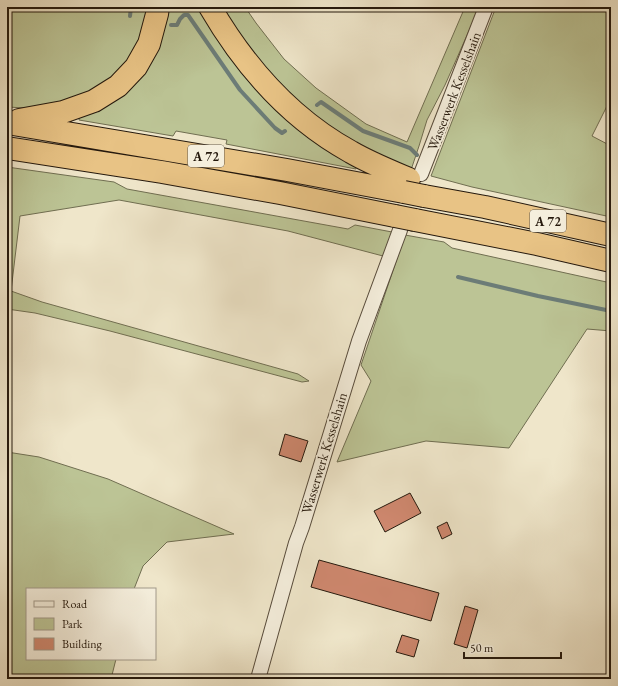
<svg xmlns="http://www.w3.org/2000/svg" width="618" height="686" viewBox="0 0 618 686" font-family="'EB Garamond',serif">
	<rect width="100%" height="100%" fill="#efe6ca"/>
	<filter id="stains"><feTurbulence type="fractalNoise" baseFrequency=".005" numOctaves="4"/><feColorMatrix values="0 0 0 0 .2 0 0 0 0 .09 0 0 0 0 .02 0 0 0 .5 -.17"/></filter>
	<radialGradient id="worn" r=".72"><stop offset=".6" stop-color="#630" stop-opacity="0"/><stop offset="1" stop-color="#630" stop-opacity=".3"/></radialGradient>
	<path fill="#bcc495" stroke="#706e51" d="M 7,7 L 151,7 L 137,53 L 105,89 L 44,109 L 7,107 Z
		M 165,7 L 203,7 L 357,163 L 356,169 L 226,144 L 227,140 L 176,131 L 173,136 L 79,120 L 80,113 L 101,105 Z
		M 219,7 L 245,7 L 256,23 L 284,59 L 316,88 L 366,124 L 407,142 L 465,7 L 479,7 L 472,24 L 445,85 L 427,120 L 419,146 L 411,170 L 346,140 L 282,90 Z
		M 496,7 L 611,7 L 611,98 L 592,136 L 611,146 L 611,217 L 472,187 L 431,176 Z
		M 7,167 L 114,182 L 127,189 L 348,229 L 355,225 L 392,232 L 383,256 L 288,231 L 119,200 L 20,216 L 11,291 L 42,302 L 298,374 L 309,381 L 302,382 L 110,331 L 35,313 L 7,309 Z
		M 405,235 L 444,242 L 452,248 L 611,283 L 611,331 L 587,329 L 509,448 L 426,441 L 337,462 L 371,381 L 361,365 Z
		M 7,452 L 39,457 L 108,479 L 234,534 L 167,542 L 143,566 L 134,589 L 27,589 L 27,659 L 116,659 L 111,679 L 7,679 Z"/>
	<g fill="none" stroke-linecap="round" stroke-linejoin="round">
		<path stroke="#6c7c77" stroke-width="4" d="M 130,16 L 131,7
			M 171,25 L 177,25 L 180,19 L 184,15 L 188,15 L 240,90 L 275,128 L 282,133 L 285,131
			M 317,105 L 321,102 L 363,131 L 410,148 L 417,155
			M 458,277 L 538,296 L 611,311"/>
	</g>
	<path fill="#cf886f" stroke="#25190d" d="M 285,434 L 308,441 L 301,462 L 279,455 Z
		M 410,493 L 421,513 L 385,532 L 374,511 Z
		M 447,522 L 452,534 L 442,539 L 437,527 Z
		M 319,560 L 439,593 L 431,621 L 311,587 Z
		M 465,606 L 478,610 L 467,648 L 454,644 Z
		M 402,635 L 419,640 L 414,657 L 396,652 Z"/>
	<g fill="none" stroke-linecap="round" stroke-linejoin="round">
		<defs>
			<path id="street" d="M 421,174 L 486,7
				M 258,679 L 296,543 L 302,527 L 359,341 L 400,230"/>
			<path id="highway" d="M 210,7 C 245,67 289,118 351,152 C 370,163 390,171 409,179
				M 19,120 L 63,112 L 94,101 L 118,86 L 136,67 L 149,44 L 157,14 L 158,7
				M 7,123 L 287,170 L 404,192
				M 7,148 L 162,172 L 280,193 L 395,216
				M 424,196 L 485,207 L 611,235
				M 415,220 L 537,244 L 611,261"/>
		</defs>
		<use href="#street" stroke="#584c3c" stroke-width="16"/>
		<use href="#highway" stroke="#25190d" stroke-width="24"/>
		<use href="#street" stroke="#f5efdd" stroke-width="14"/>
		<use href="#highway" stroke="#e8c385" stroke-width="22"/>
		<defs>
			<path id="highway-bridge" d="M 404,192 L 424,196
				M 395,216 L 415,220"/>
		</defs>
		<use href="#highway-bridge" stroke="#25190d" stroke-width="24" stroke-linecap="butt"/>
		<use href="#highway-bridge" stroke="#e8c385" stroke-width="22"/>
	</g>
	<g text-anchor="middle" stroke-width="4" stroke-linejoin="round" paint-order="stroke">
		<g fill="#f5efdd" stroke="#63594b" stroke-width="1">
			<rect x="188" y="145" width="36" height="22" rx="3"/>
			<rect x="530" y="210" width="36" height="22" rx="3"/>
		</g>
		<g font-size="13" font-weight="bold" fill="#25190d">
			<text x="206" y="161">A 72</text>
			<text x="548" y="226">A 72</text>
		</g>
		<g font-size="14" fill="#25190d" stroke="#f5efdd">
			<text transform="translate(454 91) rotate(-69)" y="5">Wasserwerk Kesselshain</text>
			<text transform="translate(324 453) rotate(-73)" y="5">Wasserwerk Kesselshain</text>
		</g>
	</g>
	<rect width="618" height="686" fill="none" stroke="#efe6ca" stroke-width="24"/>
	<rect x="8" y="8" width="602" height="670" fill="none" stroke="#25190d" stroke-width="2"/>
	<rect x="12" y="12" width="594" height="662" fill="none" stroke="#25190d"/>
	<rect x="26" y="588" width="130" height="72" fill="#f5efdd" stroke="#a2998a"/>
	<rect x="34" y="601" width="20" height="6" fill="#f5efdd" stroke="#a2998a"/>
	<text x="62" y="608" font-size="12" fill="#25190d">Road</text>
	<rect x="34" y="618" width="20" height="12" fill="#bcc495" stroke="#a2998a"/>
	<text x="62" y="628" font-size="12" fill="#25190d">Park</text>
	<rect x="34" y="638" width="20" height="12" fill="#cf886f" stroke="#a2998a"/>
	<text x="62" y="648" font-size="12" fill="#25190d">Building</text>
	<path d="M464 652v6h97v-6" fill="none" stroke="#25190d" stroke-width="2"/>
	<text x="470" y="652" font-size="12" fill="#25190d" stroke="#f5efdd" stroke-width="3" paint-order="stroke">50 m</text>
	<rect width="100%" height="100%" filter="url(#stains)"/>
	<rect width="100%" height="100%" fill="url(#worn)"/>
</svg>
